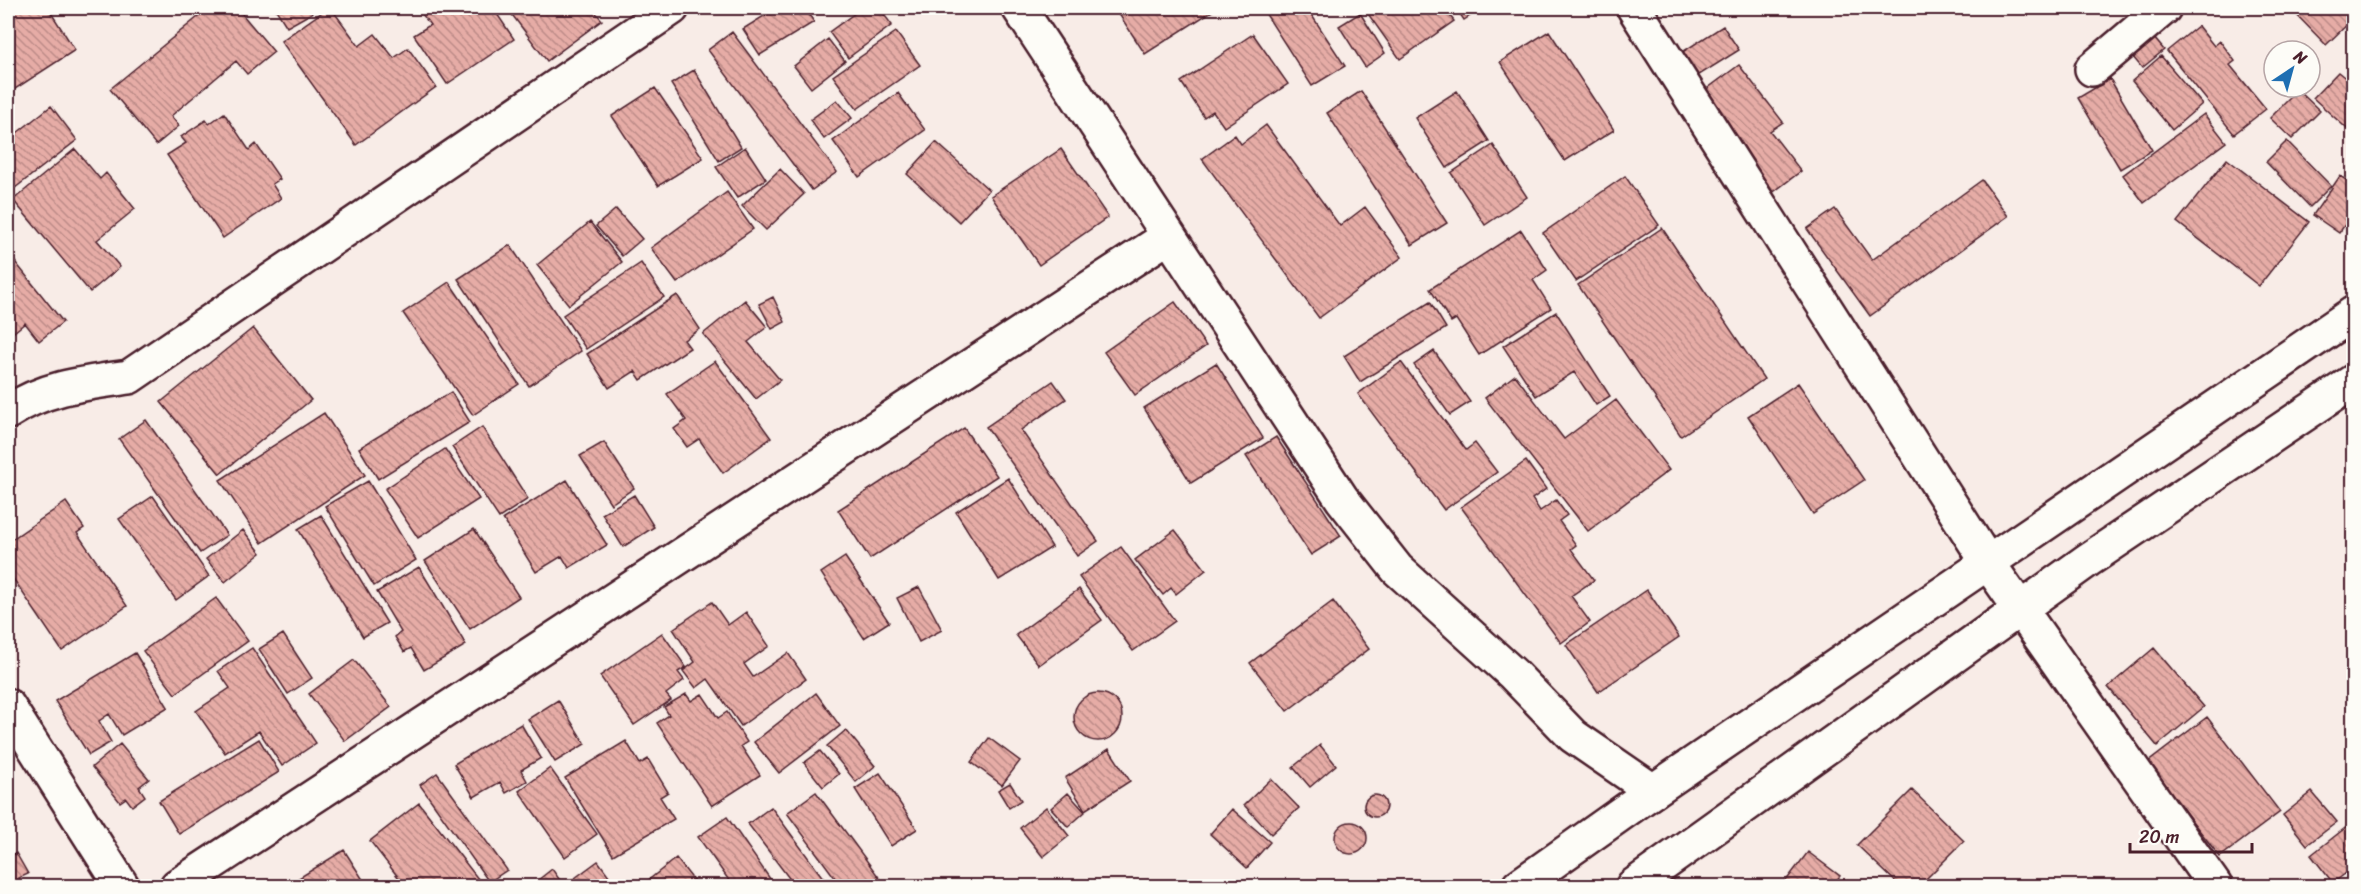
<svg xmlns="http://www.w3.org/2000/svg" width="2361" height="894" viewBox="0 0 2361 894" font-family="Sriracha,sans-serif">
	<defs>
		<pattern id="building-back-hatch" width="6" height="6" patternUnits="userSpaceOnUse" patternTransform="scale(1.5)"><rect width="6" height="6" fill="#e6aca6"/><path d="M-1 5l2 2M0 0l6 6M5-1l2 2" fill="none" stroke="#bc8b87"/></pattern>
	</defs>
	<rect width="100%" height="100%" fill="#f8ece7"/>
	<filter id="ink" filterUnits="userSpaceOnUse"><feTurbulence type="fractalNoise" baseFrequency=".0167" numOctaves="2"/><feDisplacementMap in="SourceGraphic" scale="12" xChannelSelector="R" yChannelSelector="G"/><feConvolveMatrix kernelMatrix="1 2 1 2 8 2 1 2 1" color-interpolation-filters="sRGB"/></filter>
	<g filter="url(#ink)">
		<path fill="url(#building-back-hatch)" stroke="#4a1f2b" stroke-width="1.5" d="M 8,8 L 48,8 L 75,50 L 12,91 L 8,84 Z
			M 209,8 L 237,8 L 274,52 L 247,74 L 236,61 L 171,116 L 179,126 L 156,145 L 110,89 Z
			M 275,8 L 309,8 L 312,13 L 287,27 Z
			M 328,8 L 331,8 L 359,46 L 375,34 L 394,58 L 408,48 L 436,87 L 356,145 L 281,41 Z
			M 418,8 L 493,8 L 514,39 L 447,84 L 414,35 L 430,25 Z
			M 507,8 L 592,8 L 602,20 L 547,61 Z
			M 777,8 L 805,8 L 814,22 L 760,55 L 743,29 Z
			M 862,8 L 879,8 L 892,25 L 848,58 L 829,32 Z
			M 1115,8 L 1217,8 L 1145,54 Z
			M 1262,8 L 1307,8 L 1345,66 L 1312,86 Z
			M 1370,8 L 1444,8 L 1454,21 L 1400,59 L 1366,11 Z
			M 1456,8 L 1482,8 L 1464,20 Z
			M 2290,8 L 2354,8 L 2354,18 L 2326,45 Z
			M 1360,13 L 1385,53 L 1365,67 L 1339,26 Z
			M 1723,26 L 1739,50 L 1688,82 L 1673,58 Z
			M 2198,26 L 2214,46 L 2220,41 L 2235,61 L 2230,65 L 2266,109 L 2234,134 L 2167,51 Z
			M 2145,27 L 2164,50 L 2142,68 L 2124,46 Z
			M 1549,31 L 1614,130 L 1565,161 L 1500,62 Z
			M 732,32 L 837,172 L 812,190 L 708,50 Z
			M 896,32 L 920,65 L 857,109 L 833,76 Z
			M 1253,34 L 1288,84 L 1224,127 L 1213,111 L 1204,117 L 1181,82 Z
			M 828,39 L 845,61 L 811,88 L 794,66 Z
			M 2161,56 L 2202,104 L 2172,130 L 2132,81 Z
			M 1739,65 L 1783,122 L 1770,131 L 1801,171 L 1771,194 L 1696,97 Z
			M 694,70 L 741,147 L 719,161 L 671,84 Z
			M 2338,72 L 2354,85 L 2354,135 L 2313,98 Z
			M 2110,79 L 2152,150 L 2120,169 L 2078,98 Z
			M 655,88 L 703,158 L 658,186 L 612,116 Z
			M 2298,90 L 2320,111 L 2292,139 L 2270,118 Z
			M 1361,91 L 1447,223 L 1412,245 L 1327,113 Z
			M 1457,91 L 1489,141 L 1447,168 L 1415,118 Z
			M 898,93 L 925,130 L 859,177 L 833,141 Z
			M 837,100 L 852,118 L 824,139 L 810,120 Z
			M 51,106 L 77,140 L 15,188 L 8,179 L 8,140 Z
			M 224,113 L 249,150 L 256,144 L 280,179 L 272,184 L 281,198 L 223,238 L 167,155 L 186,143 L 181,137 L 206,120 L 209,124 Z
			M 2204,114 L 2226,142 L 2144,203 L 2123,175 Z
			M 1266,125 L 1340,226 L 1365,207 L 1402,257 L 1319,318 L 1202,159 L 1235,135 L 1241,144 Z
			M 2287,141 L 2331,186 L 2310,207 L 2266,162 Z
			M 936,142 L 989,190 L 959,222 L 907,174 Z
			M 1493,145 L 1527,197 L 1485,225 L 1451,173 Z
			M 745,147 L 766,179 L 737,198 L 716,167 Z
			M 75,149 L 100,179 L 106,173 L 135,209 L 97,240 L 120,267 L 90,292 L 13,200 Z
			M 1061,149 L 1108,217 L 1039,265 L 991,196 Z
			M 2227,159 L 2309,222 L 2259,286 L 2177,222 Z
			M 780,169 L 804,194 L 766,230 L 742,206 Z
			M 1625,176 L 1659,225 L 1576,281 L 1543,233 Z
			M 2340,176 L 2354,185 L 2354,223 L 2349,219 L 2339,233 L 2313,215 Z
			M 1982,180 L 2008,216 L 1870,316 L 1807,229 L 1835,209 L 1872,260 Z
			M 727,192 L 753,229 L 677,283 L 651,248 Z
			M 616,209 L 642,239 L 622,256 L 596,226 Z
			M 590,222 L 622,262 L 569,305 L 537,265 Z
			M 1662,228 L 1764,379 L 1681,436 L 1578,285 Z
			M 1521,230 L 1547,270 L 1533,280 L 1551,308 L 1479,355 L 1456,319 L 1451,322 L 1430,289 Z
			M 510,245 L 581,351 L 529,386 L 458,279 Z
			M 8,253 L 63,322 L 39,341 L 25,323 L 8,337 Z
			M 641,263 L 664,297 L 586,349 L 563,315 Z
			M 449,282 L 519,384 L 473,415 L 403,313 Z
			M 677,295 L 700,329 L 684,340 L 690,348 L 641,380 L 635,371 L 609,388 L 587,354 Z
			M 773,297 L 785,322 L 772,329 L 759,304 Z
			M 745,300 L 767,327 L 748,342 L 780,380 L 756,399 L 703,334 Z
			M 1175,302 L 1206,346 L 1135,395 L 1104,352 Z
			M 1430,302 L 1446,328 L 1360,382 L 1344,356 Z
			M 1556,312 L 1610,396 L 1596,405 L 1574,372 L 1536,396 L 1503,346 Z
			M 253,328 L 311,400 L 220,474 L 161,402 Z
			M 1434,351 L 1470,402 L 1450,415 L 1414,365 Z
			M 715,361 L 771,438 L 723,473 L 699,439 L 687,447 L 674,429 L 686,420 L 667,394 Z
			M 1401,362 L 1466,450 L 1475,443 L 1497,472 L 1444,510 L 1358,394 Z
			M 1216,363 L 1263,438 L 1191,483 L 1144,408 Z
			M 1515,375 L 1564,439 L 1616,400 L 1669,470 L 1588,531 L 1485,398 Z
			M 1053,381 L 1066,399 L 1021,430 L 1098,541 L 1077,556 L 986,427 Z
			M 1798,383 L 1864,480 L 1813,514 L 1748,416 Z
			M 451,392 L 470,422 L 378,479 L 359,448 Z
			M 324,413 L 365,475 L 262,543 L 220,480 Z
			M 146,420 L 227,535 L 200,553 L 119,439 Z
			M 482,427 L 528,499 L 499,518 L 452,447 Z
			M 964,428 L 997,476 L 870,559 L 838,510 Z
			M 1276,437 L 1341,536 L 1311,555 L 1246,456 Z
			M 604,442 L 634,488 L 611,504 L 580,456 Z
			M 445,449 L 479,499 L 418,538 L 385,489 Z
			M 1526,461 L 1546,489 L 1532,499 L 1540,511 L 1556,500 L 1567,515 L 1559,521 L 1576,545 L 1571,549 L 1594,580 L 1571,596 L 1590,622 L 1561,643 L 1461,507 Z
			M 1008,478 L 1052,547 L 999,580 L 956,512 Z
			M 567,480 L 607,545 L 569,568 L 562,556 L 536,572 L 503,519 Z
			M 368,481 L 416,560 L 374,586 L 325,506 Z
			M 634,495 L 654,527 L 623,547 L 602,514 Z
			M 153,496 L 209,576 L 176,600 L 119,519 Z
			M 66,502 L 84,528 L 77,533 L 127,606 L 62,651 L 8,571 L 8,542 Z
			M 321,515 L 387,623 L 363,637 L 298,529 Z
			M 474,529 L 519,597 L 470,629 L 425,561 Z
			M 243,530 L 261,553 L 225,582 L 206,559 Z
			M 1175,530 L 1206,570 L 1176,594 L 1171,588 L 1163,595 L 1135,560 Z
			M 1121,547 L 1175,621 L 1133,651 L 1079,577 Z
			M 845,557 L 889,622 L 864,638 L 821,573 Z
			M 419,567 L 466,645 L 424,670 L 411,648 L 404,652 L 395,637 L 401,632 L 377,592 Z
			M 919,587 L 942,630 L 919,642 L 897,598 Z
			M 1079,589 L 1102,620 L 1039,665 L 1016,635 Z
			M 1647,590 L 1679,637 L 1598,692 L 1566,645 Z
			M 216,598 L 248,641 L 175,694 L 143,651 Z
			M 1333,601 L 1369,649 L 1287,711 L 1250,663 Z
			M 712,602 L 728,625 L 746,612 L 769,646 L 744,664 L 753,677 L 788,653 L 806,679 L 741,726 L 708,679 L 696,688 L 683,671 L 695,662 L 673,629 Z
			M 662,633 L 686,667 L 678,672 L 684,680 L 666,694 L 671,700 L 634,725 L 600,676 Z
			M 283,634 L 312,678 L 288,694 L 259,649 Z
			M 252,648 L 316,743 L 282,766 L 259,731 L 225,753 L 196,711 L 230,688 L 218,671 Z
			M 2154,648 L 2204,707 L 2157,746 L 2108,687 Z
			M 135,653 L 168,707 L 122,735 L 109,714 L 99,721 L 111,742 L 89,755 L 55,701 Z
			M 354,660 L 391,707 L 345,741 L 309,694 Z
			M 816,693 L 840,726 L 779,773 L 754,742 Z
			M1074 717a24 24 0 1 1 48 0a24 24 0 1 1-48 0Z
			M 686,694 L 691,701 L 702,694 L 718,718 L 727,712 L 747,742 L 741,746 L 760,775 L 712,806 L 657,723 L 669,715 L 664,707 Z
			M 558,700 L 585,744 L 555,762 L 528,719 Z
			M 2207,717 L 2280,812 L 2220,857 L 2147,763 Z
			M 521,724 L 541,758 L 521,770 L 527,781 L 506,793 L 500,782 L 474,797 L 454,764 Z
			M 846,730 L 875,766 L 856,782 L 827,746 Z
			M 989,738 L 1020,761 L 1002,785 L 971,762 Z
			M 259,739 L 279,772 L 179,834 L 159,801 Z
			M 626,741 L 640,764 L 648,759 L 668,792 L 660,797 L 674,819 L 613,855 L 565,778 Z
			M 120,744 L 149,779 L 139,787 L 145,796 L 132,806 L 126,798 L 120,802 L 92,767 Z
			M 1320,745 L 1336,765 L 1310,787 L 1293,767 Z
			M 1109,749 L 1130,781 L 1085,810 L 1065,778 Z
			M 820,751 L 839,774 L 823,787 L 804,763 Z
			M 550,768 L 597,834 L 565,857 L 519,791 Z
			M 437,773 L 507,870 L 489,882 L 420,785 Z
			M 880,773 L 917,829 L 891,846 L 855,789 Z
			M 1271,779 L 1299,808 L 1271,834 L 1244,805 Z
			M 1010,783 L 1021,800 L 1009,808 L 998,790 Z
			M 1912,790 L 1964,841 L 1919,886 L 1900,886 L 1857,845 Z
			M 816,792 L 881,880 L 873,886 L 841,886 L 787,813 Z
			M 2312,792 L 2337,822 L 2307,845 L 2283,815 Z
			M 1068,793 L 1085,812 L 1068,827 L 1051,808 Z
			M1364 806a11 11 0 1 1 22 0a11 11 0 1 1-22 0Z
			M 419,803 L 482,884 L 478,886 L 405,886 L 370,841 Z
			M 771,807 L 829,886 L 795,886 L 748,824 Z
			M 1046,807 L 1069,836 L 1043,857 L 1020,828 Z
			M 1232,809 L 1270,842 L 1247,868 L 1210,834 Z
			M 727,817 L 775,886 L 733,886 L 698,837 Z
			M 2354,821 L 2354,867 L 2333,883 L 2311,855 Z
			M1335 838a16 16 0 1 1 32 0a16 16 0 1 1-32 0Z
			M 344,850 L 367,886 L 286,886 Z
			M 1808,852 L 1840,876 L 1832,886 L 1782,886 Z
			M 16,853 L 28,874 L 19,878 L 24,886 L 8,886 L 8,858 Z
			M 676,858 L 698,886 L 641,886 Z
			M 598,861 L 615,884 L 612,886 L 535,886 L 533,884 L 552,869 L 564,886 Z"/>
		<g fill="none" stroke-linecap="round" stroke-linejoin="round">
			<defs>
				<path id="street" d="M 1019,8 L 1342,499 L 1397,569 L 1513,674 L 1573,736 L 1653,791
					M 1634,8 L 1988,563 L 2215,886
					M 2092,69 L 2164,8
					M 8,412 C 45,387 86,383 129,377 L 672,8
					M 8,706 L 122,886
					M 177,886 L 1169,236"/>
				<path id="primary" d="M 1519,886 L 1653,791 L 2354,313
					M 1633,886 L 2088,560 L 2354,381"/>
			</defs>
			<use href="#street" stroke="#4a1f2b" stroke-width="38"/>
			<use href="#primary" stroke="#4a1f2b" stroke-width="38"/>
			<use href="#street" stroke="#fdfcf7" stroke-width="33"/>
			<use href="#primary" stroke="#fdfcf7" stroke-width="33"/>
		</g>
	</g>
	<rect width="2361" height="894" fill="none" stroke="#fdfcf7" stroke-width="30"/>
	<rect x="15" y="15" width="2331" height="864" fill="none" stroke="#4a1f2b" stroke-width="2" filter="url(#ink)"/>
	<g transform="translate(2292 69) rotate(36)"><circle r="28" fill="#fdfcf7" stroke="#b5a4a5" stroke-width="1.5"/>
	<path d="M0-4.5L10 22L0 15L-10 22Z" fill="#1f6fb2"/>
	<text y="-9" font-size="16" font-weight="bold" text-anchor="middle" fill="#4a1f2b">N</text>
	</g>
	<path d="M2130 843v9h122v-9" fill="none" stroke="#4a1f2b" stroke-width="3"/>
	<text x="2139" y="843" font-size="18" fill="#4a1f2b" stroke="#fdfcf7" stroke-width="4.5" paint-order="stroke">20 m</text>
</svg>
